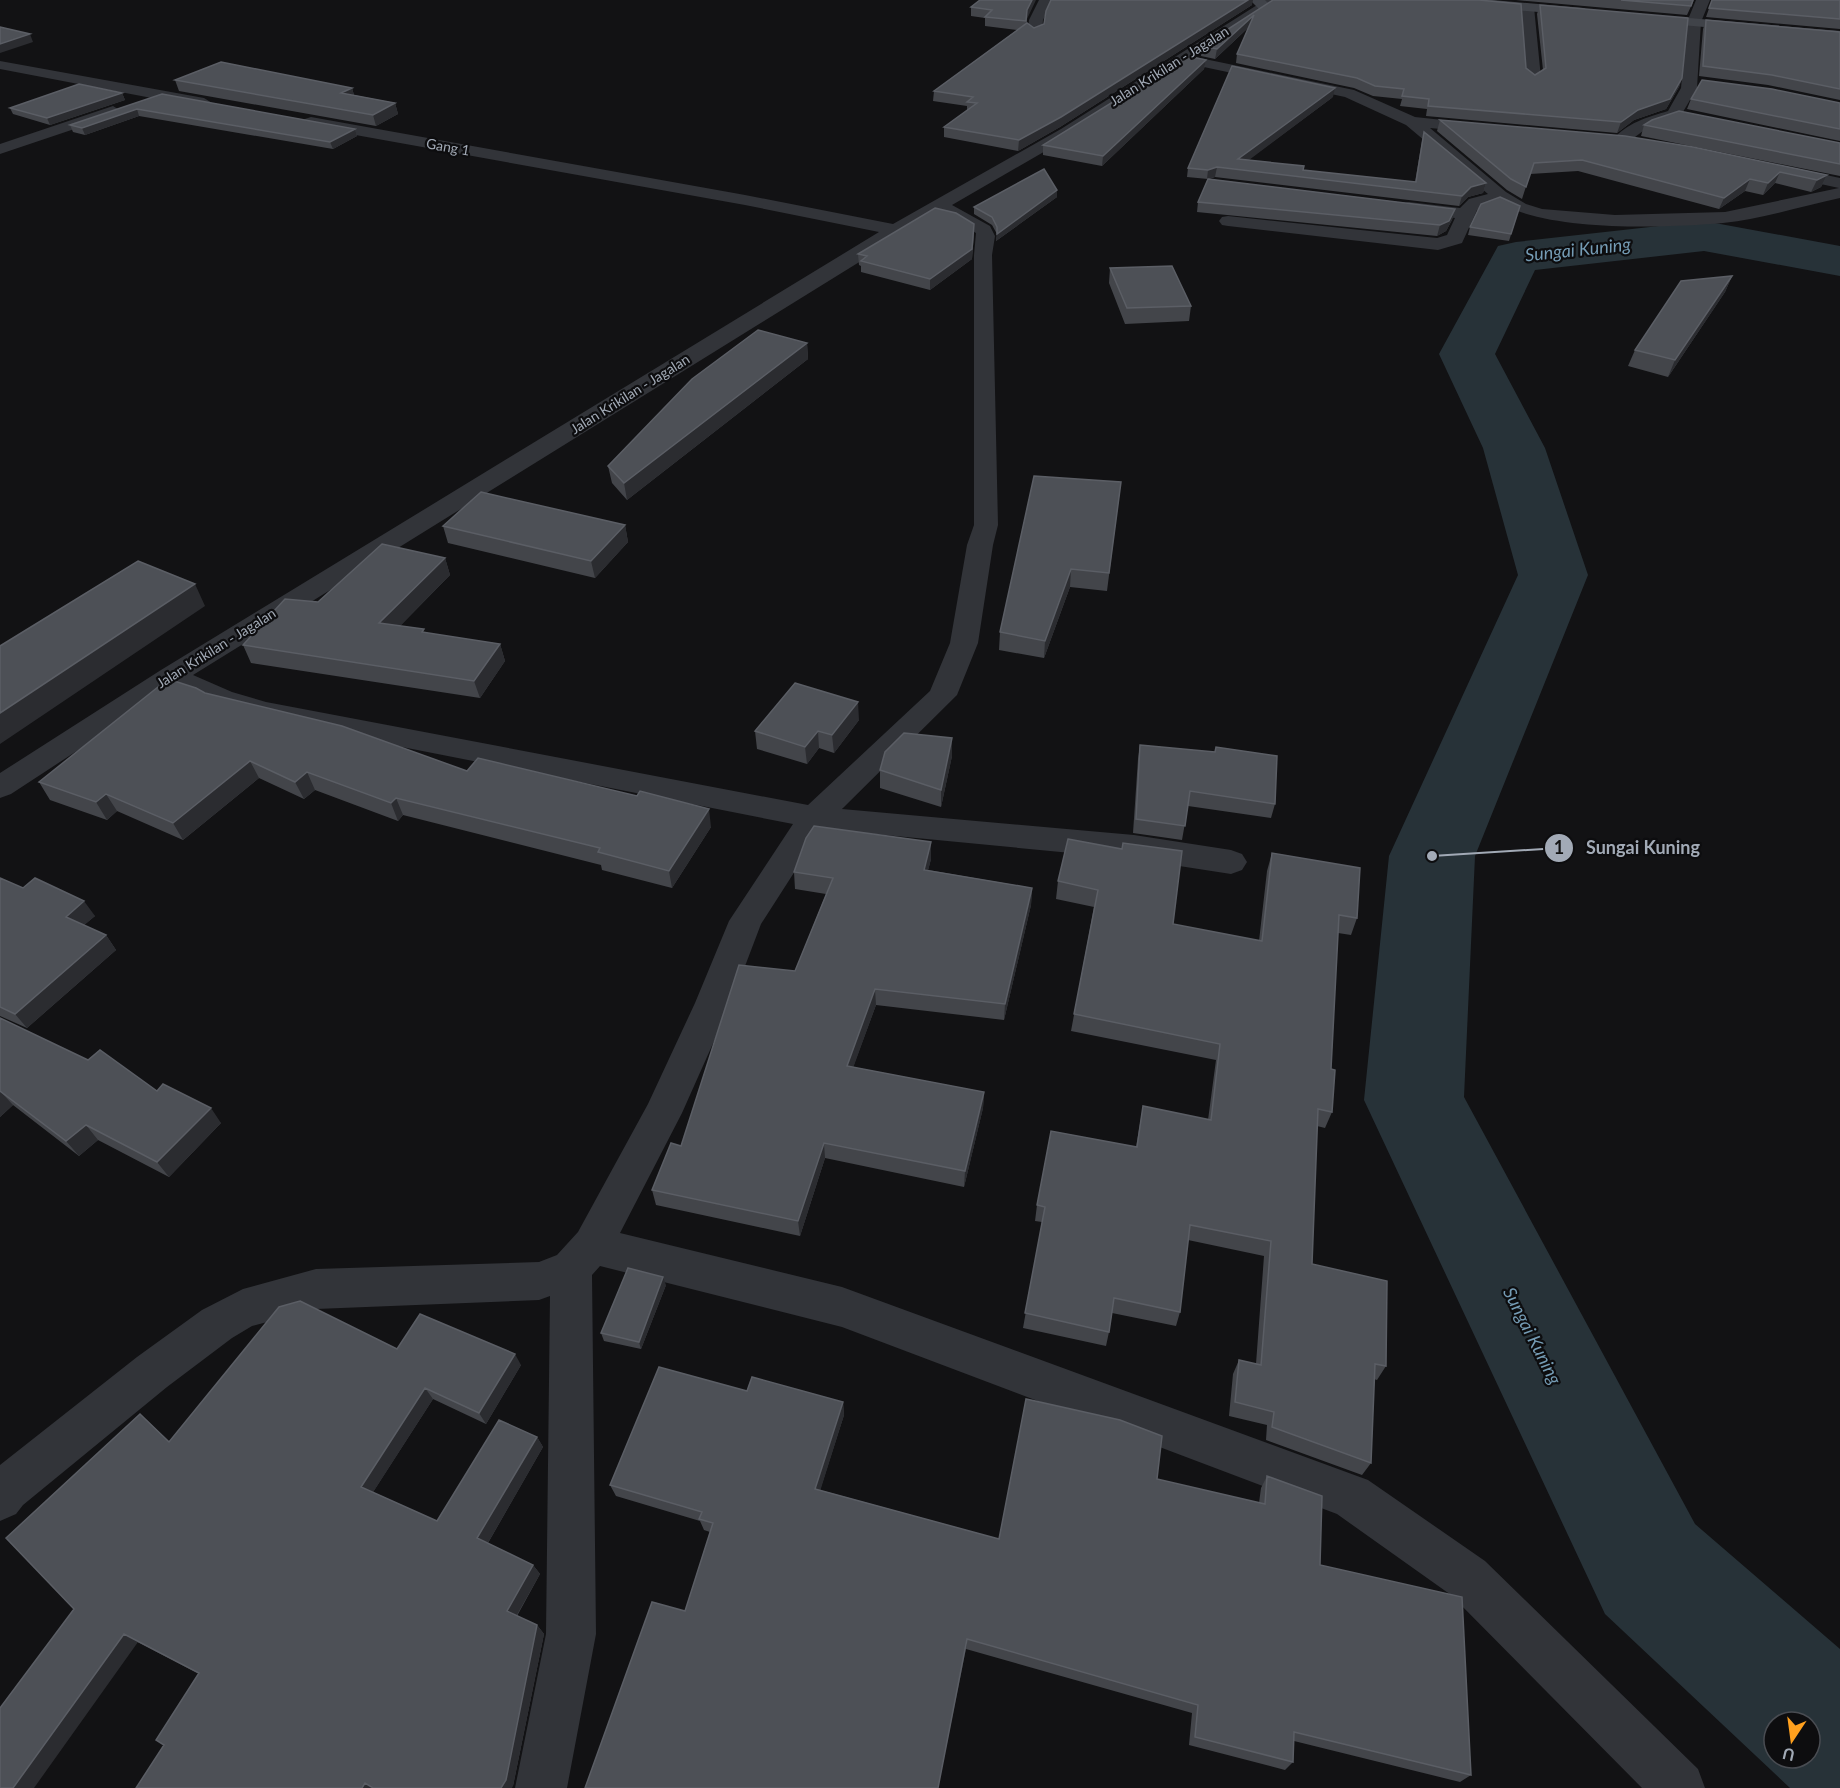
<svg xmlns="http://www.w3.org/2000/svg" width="1840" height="1788" viewBox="0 0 1840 1788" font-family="Lato,sans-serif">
	<rect width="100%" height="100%" fill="#121214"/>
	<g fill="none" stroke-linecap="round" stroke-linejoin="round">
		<path fill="#273238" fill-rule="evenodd" d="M 1704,221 L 1840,246 L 1840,276 L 1704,251 L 1535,270 L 1495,354 L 1545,448 L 1588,575 L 1475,856 L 1464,1097 L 1695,1524 L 1840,1649 L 1840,1788 L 1790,1788 L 1605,1614 L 1364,1100 L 1389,856 L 1518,575 L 1483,448 L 1439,354 L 1498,246 L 1516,242 ZM 1774,1722 L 1810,1722 L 1810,1758 L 1774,1758 Z"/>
		<path fill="#323439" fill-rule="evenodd" d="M 1039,0 L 1053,0 L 1043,20 L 1042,31 L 1035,35 L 1028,31 L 1029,20 Z
			M 1265,0 L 1281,0 L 1195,57 L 1354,90 L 1415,117 L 1489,125 L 1491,128 L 1489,131 L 1483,133 L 1430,128 L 1506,192 L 1526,204 L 1542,209 L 1615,215 L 1725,212 L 1839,188 L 1774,174 L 1771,170 L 1774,166 L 1780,165 L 1840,178 L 1840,198 C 1802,206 1762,219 1723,223 C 1664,228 1548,232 1498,202 L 1477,210 L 1462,243 L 1438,250 L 1228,226 L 1222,225 L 1219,221 L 1222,217 L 1228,216 L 1437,238 L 1447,235 L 1455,218 L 1403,211 L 1400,207 L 1403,203 L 1409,202 L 1460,208 L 1469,199 L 1488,194 L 1406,125 L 1345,97 L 1185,63 L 1073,135 L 952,205 L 990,226 L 995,236 L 992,255 L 998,525 L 993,545 L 978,643 L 957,695 L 842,809 L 1134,835 L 1231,850 L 1242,854 L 1247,862 L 1242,870 L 1231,874 L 1134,859 L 822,829 L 761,924 L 731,1003 L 682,1113 L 620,1233 L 842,1287 L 1368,1480 L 1485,1561 L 1698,1769 L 1705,1788 L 1642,1788 L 1451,1595 L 1337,1514 L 842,1327 L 600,1266 L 592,1275 L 596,1634 L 567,1788 L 515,1788 L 546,1634 L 550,1296 L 539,1300 L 316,1309 L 252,1326 L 232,1338 L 167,1387 L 23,1505 L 16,1514 L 0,1521 L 0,1465 L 137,1357 L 202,1310 L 243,1289 L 316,1269 L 539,1262 L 557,1255 L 578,1232 L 648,1104 L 695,1003 L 729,921 L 793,824 L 265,720 L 212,706 L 173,688 L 11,794 L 0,798 L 0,773 L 161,670 L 879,232 L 745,205 L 311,127 L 305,125 L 303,122 L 305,119 L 311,117 L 745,195 L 893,224 L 1061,129 ZM 940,212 L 976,233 L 974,255 L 974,525 L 967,545 L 950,643 L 930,691 L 808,805 L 266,702 L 232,692 L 193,675 Z
			M 1696,0 L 1710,0 L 1701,22 L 1697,88 L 1680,117 L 1647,128 L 1627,143 L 1615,143 L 1613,140 C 1626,123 1648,117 1668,111 L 1681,88 L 1687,22 Z
			M 1527,3 L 1534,7 L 1541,78 L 1533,83 L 1525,78 L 1520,7 Z
			M 0,61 L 204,98 L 212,103 L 204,108 L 0,69 Z
			M 113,106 L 121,111 L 119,114 L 0,154 L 0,144 Z"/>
		<path fill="#404349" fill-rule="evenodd" d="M 1250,0 L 1265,0 L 1271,6 L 1264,10 L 1259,9 Z
			M 1439,0 L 1492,0 L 1584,8 L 1591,12 L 1584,16 L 1446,4 Z
			M 1642,14 L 1840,31 L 1840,39 L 1637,21 L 1635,18 Z"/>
	</g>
	<path fill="#43454a" d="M 980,0 L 1027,19 L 1027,23 L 1034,28 L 1252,5 L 1060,127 L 1018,151 L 944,137 L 944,127 L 967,111 L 967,106 L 933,101 L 934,91 L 1017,30 L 985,26 L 985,18 L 971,16 L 971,7 Z
		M 1273,0 L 1526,68 L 1535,75 L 1543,70 L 1537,14 L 1540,5 L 1682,78 L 1679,87 L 1666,109 L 1634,120 L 1617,133 L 1426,116 L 1427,109 L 1400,106 L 1402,99 L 1373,96 L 1354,88 L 1236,63 L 1237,54 L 1248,28 L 1215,59 L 1201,56 L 1202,46 Z
		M 1516,0 L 1694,0 L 1687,15 Z
		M 1712,0 L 1840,0 L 1840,29 L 1706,17 Z
		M 1706,20 L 1840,32 L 1840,100 L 1768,85 L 1699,76 L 1703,29 Z
		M 1206,60 L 1204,69 L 1102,166 L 1043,155 L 1043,145 Z
		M 175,80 L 352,88 L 354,95 L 395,103 L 398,114 L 376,126 L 179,91 Z
		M 122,93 L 125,100 L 50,125 L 13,114 L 10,108 Z
		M 162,94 L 355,129 L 357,136 L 333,149 L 139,116 L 85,135 L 73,132 L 70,125 Z
		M 1333,97 L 1248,160 L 1303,170 L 1415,182 L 1422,141 L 1424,132 L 1486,183 L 1483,193 L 1468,197 L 1459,206 L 1215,177 L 1209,179 L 1455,209 L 1452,220 L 1446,231 L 1437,236 L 1197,212 L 1198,202 L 1208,179 L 1187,177 L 1188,168 Z
		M 1691,99 L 1840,103 L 1840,141 L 1687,109 Z
		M 1440,120 L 1827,175 L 1821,187 L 1811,192 L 1775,183 L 1763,195 L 1745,191 L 1719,209 L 1578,171 L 1530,174 L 1522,199 L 1507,190 L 1437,131 Z
		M 1644,125 L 1840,143 L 1840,176 L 1641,136 Z
		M 1057,190 L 1057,197 L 996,241 L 997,234 L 992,225 L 974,214 L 974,207 Z
		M 1520,206 L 1509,241 L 1468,235 L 1470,227 Z
		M 974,234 L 972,259 L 930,290 L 861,272 L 861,266 L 859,265 L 858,254 Z
		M 1110,268 L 1191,306 L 1189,321 L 1125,324 L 1109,283 Z
		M 1732,276 L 1725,292 L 1668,377 L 1628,366 L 1635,350 Z
		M 807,343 L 808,359 L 627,500 L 612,483 L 608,466 Z
		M 1121,482 L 1107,591 L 1070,587 L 1044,658 L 999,650 L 1000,632 Z
		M 625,525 L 628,542 L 595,578 L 448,543 L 443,526 Z
		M 445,558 L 450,575 L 400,626 L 425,633 L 500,644 L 505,661 L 480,698 L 251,663 L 243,645 L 318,602 Z
		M 205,693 L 467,771 L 711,827 L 672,888 L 602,870 L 601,865 L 403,815 L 398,821 L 315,790 L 304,799 L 259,778 L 183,840 L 117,811 L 107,820 L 50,800 L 39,782 Z
		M 859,720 L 834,753 L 819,748 L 807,764 L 757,749 L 755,731 Z
		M 1140,745 L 1215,752 L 1216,747 L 1275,804 L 1271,818 L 1188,806 L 1182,840 L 1133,833 L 1138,759 Z
		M 952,756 L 941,807 L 880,788 L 880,770 Z
		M 1068,839 L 1173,924 L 1259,941 L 1267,871 L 1272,853 L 1357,918 L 1351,935 L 1338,933 L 1331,1069 L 1332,1112 L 1325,1128 L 1317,1126 L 1312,1264 L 1386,1366 L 1377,1380 L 1374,1379 L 1371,1463 L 1362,1475 L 1266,1440 L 1267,1425 L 1229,1416 L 1233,1374 L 1239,1360 L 1256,1364 L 1264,1256 L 1188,1240 L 1180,1312 L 1176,1326 L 1112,1313 L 1109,1332 L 1106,1346 L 1023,1328 L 1042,1222 L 1035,1221 L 1037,1205 L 1136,1147 L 1143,1106 L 1208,1120 L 1216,1060 L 1071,1031 L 1094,907 L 1056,899 L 1058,881 Z
		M 931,842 L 931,859 L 928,870 L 1032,888 L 1031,905 L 1004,1020 L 876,1005 L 853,1067 L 984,1092 L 983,1108 L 964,1187 L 825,1158 L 800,1236 L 656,1205 L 652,1190 L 795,971 L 826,894 L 795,889 L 794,872 Z
		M 0,878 L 23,888 L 95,916 L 84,925 L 106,935 L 116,950 L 27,1028 L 0,1016 Z
		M 0,1018 L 88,1060 L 157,1091 L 221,1123 L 169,1177 L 98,1140 L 79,1156 L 13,1105 L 0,1117 Z
		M 666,1285 L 641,1349 L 604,1341 L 601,1333 Z
		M 397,1349 L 521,1365 L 486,1424 L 433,1399 L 373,1492 L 437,1521 L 537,1437 L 543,1447 L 488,1543 L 533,1565 L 540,1574 L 517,1616 L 537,1625 L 544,1634 L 513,1786 L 164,1745 L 199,1674 L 74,1609 L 140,1414 L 169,1441 Z
		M 747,1391 L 843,1402 L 844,1415 L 820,1490 L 999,1539 L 1157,1479 L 1259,1503 L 1261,1488 L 1267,1476 L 1320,1565 L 1471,1775 L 1460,1782 L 1294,1741 L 1293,1762 L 1285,1770 L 1189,1745 L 1192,1713 L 966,1649 L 685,1611 L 710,1532 L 704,1530 L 700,1521 L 616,1496 L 610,1485 Z"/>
	<path fill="#2b2c30" d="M 1032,0 L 1036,0 L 1027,19 L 1026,30 L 1027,10 Z
		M 1248,0 L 1253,0 L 1252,5 L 1060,127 L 1018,151 L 1019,140 Z
		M 1254,15 L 1252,24 L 1215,59 L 1217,49 Z
		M 30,34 L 33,42 L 0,53 L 0,44 Z
		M 1206,60 L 1204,69 L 1102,166 L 1103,156 Z
		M 1682,78 L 1679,87 L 1666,109 L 1634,120 L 1617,133 L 1621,122 Z
		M 352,88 L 355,99 L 341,93 Z
		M 1335,88 L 1333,97 L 1237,169 L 1238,159 Z
		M 122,93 L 125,100 L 50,125 L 47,118 Z
		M 395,103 L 398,114 L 376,126 L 373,115 Z
		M 137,109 L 139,116 L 85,135 L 82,128 Z
		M 355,129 L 357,136 L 333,149 L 330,142 Z
		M 1217,167 L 1215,177 L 1207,179 L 1208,170 Z
		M 1780,172 L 1775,183 L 1763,195 L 1768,183 Z
		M 1827,175 L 1821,187 L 1811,192 L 1817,180 Z
		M 1750,179 L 1745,191 L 1719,209 L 1724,198 Z
		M 1486,183 L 1483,193 L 1468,197 L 1459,206 L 1462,196 L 1471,187 Z
		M 1057,190 L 1057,197 L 996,241 L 997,234 Z
		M 1455,209 L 1452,220 L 1446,231 L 1437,236 L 1440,225 Z
		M 974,224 L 972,259 L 930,290 L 930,279 Z
		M 1732,276 L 1725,292 L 1668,377 L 1675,360 Z
		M 807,343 L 808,359 L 627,500 L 624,483 Z
		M 625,525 L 628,542 L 595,578 L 591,561 Z
		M 445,558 L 450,575 L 386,640 L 379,623 Z
		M 1071,569 L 1070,587 L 1044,658 L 1045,641 Z
		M 195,584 L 205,606 L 0,744 L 0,713 Z
		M 500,644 L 505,661 L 480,698 L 474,681 Z
		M 858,702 L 859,720 L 834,753 L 832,735 Z
		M 818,731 L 819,748 L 807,764 L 805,747 Z
		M 952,738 L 952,756 L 941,807 L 941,790 Z
		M 250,761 L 259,778 L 183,840 L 173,823 Z
		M 307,772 L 315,790 L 304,799 L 295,782 Z
		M 106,794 L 117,811 L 107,820 L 96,802 Z
		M 396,798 L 403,815 L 398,821 L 391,803 Z
		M 709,809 L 711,827 L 672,888 L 669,871 Z
		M 931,842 L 931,859 L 924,887 L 924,870 Z
		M 1032,888 L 1031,905 L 1004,1020 L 1005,1004 Z
		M 84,901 L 95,916 L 76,932 L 66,917 Z
		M 106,935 L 116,950 L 27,1028 L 15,1014 Z
		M 875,989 L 876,1005 L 848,1082 L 847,1066 Z
		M 0,1091 L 13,1105 L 0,1117 Z
		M 984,1092 L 983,1108 L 964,1187 L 965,1171 Z
		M 211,1108 L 221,1123 L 169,1177 L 157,1162 Z
		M 86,1125 L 98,1140 L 79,1156 L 66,1141 Z
		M 824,1143 L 825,1158 L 800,1236 L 798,1221 Z
		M 663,1277 L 666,1285 L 641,1349 L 639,1342 Z
		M 515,1354 L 521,1365 L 486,1424 L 479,1413 Z
		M 425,1388 L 433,1399 L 370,1497 L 361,1487 Z
		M 843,1402 L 844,1415 L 817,1501 L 815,1489 Z
		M 537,1437 L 543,1447 L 485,1548 L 477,1538 Z
		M 533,1565 L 540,1574 L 514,1620 L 507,1611 Z
		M 537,1625 L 544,1634 L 513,1786 L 512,1788 L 501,1788 Z
		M 124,1634 L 138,1642 L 34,1788 L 13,1788 Z
		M 967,1639 L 966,1649 L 938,1788 Z
		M 365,1783 L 372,1788 L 362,1788 Z"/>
	<path fill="#4d5056" stroke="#5b5e65" stroke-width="1.5" d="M 980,0 L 1032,0 L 1027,10 L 1026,21 L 985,17 L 992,10 L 971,7 Z
		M 1051,0 L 1248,0 L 1061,117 L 1019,140 L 944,127 L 977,103 L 967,102 L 973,97 L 934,91 L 1027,23 L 1034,28 L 1044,24 L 1046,11 Z
		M 1273,0 L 1479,0 L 1521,4 L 1526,68 L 1535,75 L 1546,68 L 1540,5 L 1688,18 L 1682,78 L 1670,99 L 1638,110 L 1621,122 L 1428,106 L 1429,99 L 1402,96 L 1404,89 L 1375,86 L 1357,78 L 1237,54 L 1254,15 L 1217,49 L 1202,46 Z
		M 1621,0 L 1693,0 L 1691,6 Z
		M 1712,0 L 1840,0 L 1840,19 L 1709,8 Z
		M 1706,20 L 1840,32 L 1840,89 L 1772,75 L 1703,66 Z
		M 0,27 L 30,34 L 0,44 Z
		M 1187,56 L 1206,60 L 1103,156 L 1043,145 Z
		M 221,62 L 352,88 L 341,93 L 395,103 L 373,115 L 175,80 Z
		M 1232,66 L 1335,88 L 1238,159 L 1304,166 L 1303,170 L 1416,182 L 1424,132 L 1486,183 L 1471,187 L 1462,196 L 1217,167 L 1208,170 L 1188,168 Z
		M 1702,80 L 1772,89 L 1840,103 L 1840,129 L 1691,99 Z
		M 79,84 L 122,93 L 47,118 L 10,108 Z
		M 162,94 L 355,129 L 330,142 L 137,109 L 82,128 L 70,125 Z
		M 1679,111 L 1840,143 L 1840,164 L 1644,125 L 1652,120 Z
		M 1440,120 L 1625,136 L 1693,147 L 1827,175 L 1817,180 L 1780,172 L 1768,183 L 1750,179 L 1724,198 L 1582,160 L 1534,163 L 1526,187 L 1511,179 Z
		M 1044,169 L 1057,190 L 997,234 L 997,227 L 992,217 L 974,207 Z
		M 1208,179 L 1455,209 L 1449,221 L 1440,225 L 1198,202 Z
		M 1500,197 L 1520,206 L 1511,234 L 1470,227 L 1481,204 Z
		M 935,208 L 956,213 L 974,224 L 972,249 L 930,279 L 861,261 L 867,256 L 858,254 Z
		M 1172,266 L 1191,306 L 1127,308 L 1110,268 Z
		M 1732,276 L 1675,360 L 1635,350 L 1681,281 Z
		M 758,330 L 807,343 L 624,483 L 608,466 L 692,379 Z
		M 1034,476 L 1121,482 L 1109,573 L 1071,569 L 1045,641 L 1000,632 Z
		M 481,492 L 625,525 L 591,561 L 443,526 Z
		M 382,544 L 445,558 L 379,623 L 424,629 L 422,632 L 500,644 L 474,681 L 243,645 L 285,599 L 318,602 Z
		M 138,561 L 195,584 L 0,713 L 0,646 Z
		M 168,679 L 196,688 L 205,693 L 342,726 L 467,771 L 478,758 L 637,796 L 640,791 L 709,809 L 669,871 L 598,852 L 600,848 L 396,798 L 391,803 L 307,772 L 295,782 L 250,761 L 173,823 L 106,794 L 96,802 L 39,782 Z
		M 795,683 L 858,702 L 832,735 L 818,731 L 805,747 L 755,731 Z
		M 904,733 L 952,738 L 941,790 L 880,770 L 885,752 Z
		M 1140,745 L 1215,752 L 1216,747 L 1277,756 L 1275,804 L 1190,791 L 1185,826 L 1136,819 Z
		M 814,826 L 931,842 L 924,870 L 1032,888 L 1005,1004 L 875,989 L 847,1066 L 984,1092 L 965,1171 L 824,1143 L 798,1221 L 652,1190 L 671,1143 L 681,1146 L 739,965 L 795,971 L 833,878 L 794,872 L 806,838 Z
		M 1068,839 L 1122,849 L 1123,843 L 1182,851 L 1173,924 L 1262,941 L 1272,853 L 1360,868 L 1357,918 L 1339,915 L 1331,1069 L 1335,1070 L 1332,1112 L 1318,1109 L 1312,1264 L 1387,1281 L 1386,1366 L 1375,1364 L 1371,1463 L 1272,1427 L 1274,1412 L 1235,1402 L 1239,1360 L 1261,1365 L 1271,1241 L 1190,1225 L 1180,1312 L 1114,1298 L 1109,1332 L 1025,1313 L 1045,1207 L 1037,1205 L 1051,1131 L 1137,1147 L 1143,1106 L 1211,1120 L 1220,1044 L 1074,1014 L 1098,890 L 1058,881 Z
		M 0,878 L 23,888 L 35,878 L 84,901 L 66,917 L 106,935 L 15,1014 L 0,1007 Z
		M 0,1018 L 88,1060 L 100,1050 L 157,1091 L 163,1084 L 211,1108 L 157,1162 L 86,1125 L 66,1141 L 0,1091 Z
		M 628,1268 L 663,1277 L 639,1342 L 601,1333 Z
		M 300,1301 L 397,1349 L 420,1314 L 515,1354 L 479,1413 L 425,1388 L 361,1487 L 437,1521 L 499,1420 L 537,1437 L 477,1538 L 533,1565 L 507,1611 L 537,1625 L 506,1780 L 501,1788 L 373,1788 L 365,1783 L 362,1788 L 136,1788 L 164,1745 L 156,1740 L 199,1673 L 124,1634 L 13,1788 L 0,1788 L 0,1708 L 74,1609 L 6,1538 L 140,1414 L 169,1442 L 279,1307 Z
		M 659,1367 L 747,1391 L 752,1377 L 843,1402 L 815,1489 L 999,1539 L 1026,1399 L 1120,1420 L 1162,1436 L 1157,1479 L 1265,1504 L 1267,1476 L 1322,1496 L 1320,1565 L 1462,1597 L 1471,1775 L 1294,1732 L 1293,1762 L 1195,1737 L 1198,1705 L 967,1639 L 938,1788 L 585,1788 L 652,1602 L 685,1611 L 713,1523 L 699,1519 L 702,1512 L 610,1485 Z"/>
	<g text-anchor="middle" stroke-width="4.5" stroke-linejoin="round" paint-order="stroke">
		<g font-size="14" fill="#a2aab6" stroke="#0d0d0f">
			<text transform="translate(1169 66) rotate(-32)" y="5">Jalan Krikilan - Jagalan</text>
			<text transform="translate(448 147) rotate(10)" y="5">Gang 1</text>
			<text transform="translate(630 394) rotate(-32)" y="5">Jalan Krikilan - Jagalan</text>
			<text transform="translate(216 648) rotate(-32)" y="5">Jalan Krikilan - Jagalan</text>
		</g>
		<g font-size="18" font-style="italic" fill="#759cb5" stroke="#0d0d0f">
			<text transform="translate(1578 250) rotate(-6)" y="6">Sungai Kuning</text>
			<text transform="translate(1532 1336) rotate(63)" y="6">Sungai Kuning</text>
		</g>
	</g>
	<path fill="none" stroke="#a2aab6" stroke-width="2" d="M1432 856L1559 848"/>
	<g fill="#a2aab6" stroke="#0d0d0f" stroke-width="2">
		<circle cx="1432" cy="856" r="6"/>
		<circle cx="1559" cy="848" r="15"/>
	</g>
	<g font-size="18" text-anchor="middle" font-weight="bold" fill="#111">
		<text x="1559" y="854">1</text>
	</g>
	<g font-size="18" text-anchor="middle" font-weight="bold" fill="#a2aab6" stroke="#0d0d0f" stroke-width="4.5" stroke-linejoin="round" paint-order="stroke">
		<text x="1643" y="854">Sungai Kuning</text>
	</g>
	<g transform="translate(1792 1740) rotate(193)"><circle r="28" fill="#0d0d0f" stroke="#494c52" stroke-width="1.5"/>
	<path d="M0-4.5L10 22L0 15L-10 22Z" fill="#ffa01e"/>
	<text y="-9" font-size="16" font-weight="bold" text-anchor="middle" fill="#a2aab6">U</text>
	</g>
</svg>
